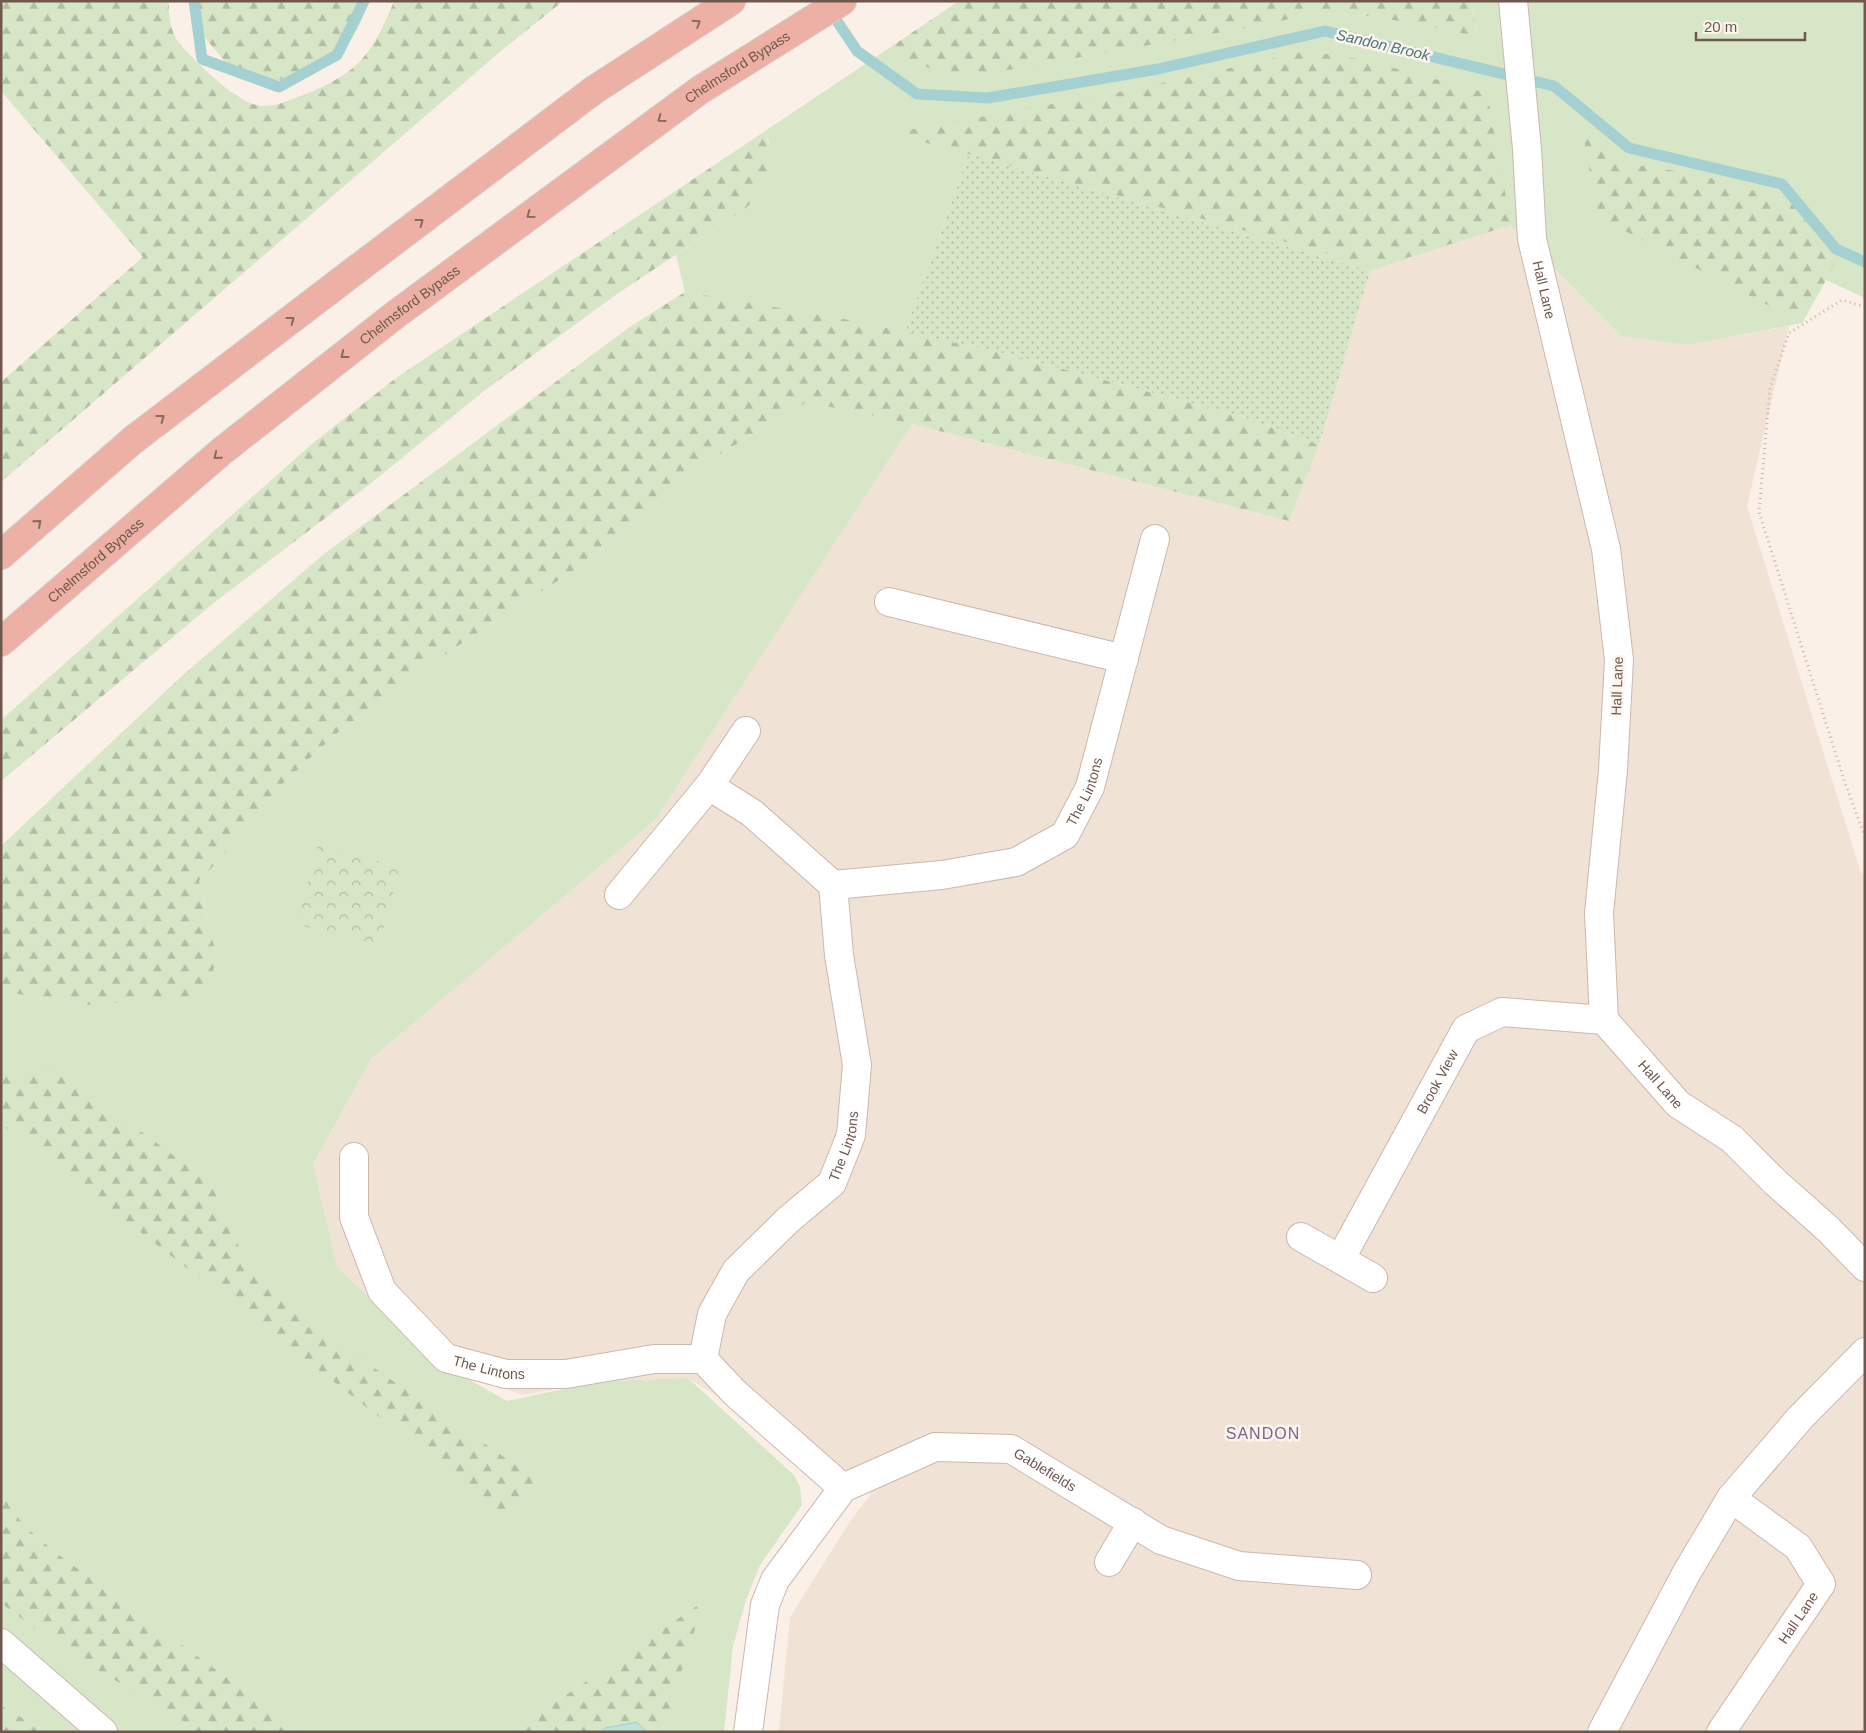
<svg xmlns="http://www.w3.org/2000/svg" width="1866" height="1733" viewBox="0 0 1866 1733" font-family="Helvetica,sans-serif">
	<defs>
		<pattern id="forest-firs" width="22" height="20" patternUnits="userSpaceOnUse" patternTransform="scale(1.25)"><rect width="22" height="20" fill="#d7e6c7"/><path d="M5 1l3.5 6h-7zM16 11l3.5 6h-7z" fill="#b3bda4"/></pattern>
		<pattern id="park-crowns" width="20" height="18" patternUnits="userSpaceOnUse" patternTransform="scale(1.25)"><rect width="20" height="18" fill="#d7e6c7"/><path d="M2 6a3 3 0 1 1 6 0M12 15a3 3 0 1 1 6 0" fill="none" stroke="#b3bda4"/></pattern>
		<pattern id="garden-dots" width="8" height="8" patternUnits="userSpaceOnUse" patternTransform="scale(1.25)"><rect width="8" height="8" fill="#d7e6c7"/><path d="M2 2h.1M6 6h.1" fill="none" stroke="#b3bda4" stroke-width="1.8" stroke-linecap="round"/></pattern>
	</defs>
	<rect width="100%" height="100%" fill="#faf0e7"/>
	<path fill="#f1e2d6" d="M 1511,225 L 1621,336 L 1688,345 L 1789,326 L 1747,506 L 1860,870 L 1865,877 L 1865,1732 L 779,1732 L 790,1617 L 851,1520 L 872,1493 L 688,1378 L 602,1381 L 522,1395 L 432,1359 L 336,1267 L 313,1166 L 371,1059 L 655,820 L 912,424 L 1289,521 L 1319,445 L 1370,271 Z"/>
	<path fill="#d7e6c7" d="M 1471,1 L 1865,1 L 1865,298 L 1826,280 L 1802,323 L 1688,345 L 1621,336 L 1511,225 L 1370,271 L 969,154 L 905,332 L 685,292 L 676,255 L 746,208 L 769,142 L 765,131 L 889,48 L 914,62 L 1274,23 L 1313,12 L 1377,17 L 1477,36 Z
		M 807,402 L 912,424 L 655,820 L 371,1059 L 313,1165 L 337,1267 L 432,1359 L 507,1401 L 602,1381 L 688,1378 L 794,1475 L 800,1487 L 802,1505 L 760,1565 L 746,1600 L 733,1646 L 724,1732 L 662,1732 L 703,1602 L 512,1732 L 301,1732 L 59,1555 C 34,1534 16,1522 1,1492 L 1,996 L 17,994 L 90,1005 L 216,955 L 199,881 L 247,831 L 277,789 L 336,734 L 444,655 L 579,567 L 705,463 Z
		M 1,1603 L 61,1648 L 172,1711 L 201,1732 L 48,1732 L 1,1706 Z"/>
	<path fill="url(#forest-firs)" d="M 1,1 L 169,1 C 168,36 178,43 201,66 C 216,80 240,103 261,106 C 274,107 287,101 298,97 C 356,75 371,58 394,1 L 563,1 L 502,50 L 1,482 L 1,382 L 143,257 L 1,91 Z
		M 195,1 L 369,1 C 364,15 355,39 343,48 C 336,53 327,57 319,61 C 296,74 272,90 245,78 C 233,73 225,61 217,52 C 201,33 195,27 195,1 Z
		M 959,1 L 1471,1 L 1477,36 L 1377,17 L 1313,12 L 1274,23 L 1008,70 L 950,76 L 914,62 L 889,48 Z
		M 1307,51 L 1364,60 L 1487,93 L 1511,225 L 1377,267 L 891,133 L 1131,90 Z
		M 1581,123 L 1610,155 L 1625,163 L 1701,175 L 1792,202 L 1808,215 L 1836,262 L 1802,323 L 1598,217 Z
		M 765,131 C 772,149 771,173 761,190 C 757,196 751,203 746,208 L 617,294 L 484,391 L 370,484 L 215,602 L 1,781 L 1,720 L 313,443 L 396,378 Z
		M 685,292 L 839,318 L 999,352 L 1244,417 L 1319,445 L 1289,521 L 912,424 L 807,402 L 705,463 L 579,567 L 444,655 L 336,734 L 277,789 L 247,831 L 199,881 L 216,955 L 209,995 L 90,1005 L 17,994 L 1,996 L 1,846 L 183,675 L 324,554 L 631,326 Z
		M 58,1071 L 210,1182 L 241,1251 L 335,1341 L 543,1484 L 508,1517 L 1,1124 L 1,1074 Z
		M 1,1492 C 17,1522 34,1534 59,1555 L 301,1732 L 198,1732 L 180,1719 L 61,1648 L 1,1603 Z
		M 704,1601 L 662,1732 L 512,1732 Z
		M 1,1706 L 48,1732 L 1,1732 Z"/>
	<path fill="url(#park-crowns)" d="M 318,845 L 400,867 L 379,946 L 296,924 Z"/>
	<path fill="url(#garden-dots)" d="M 969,154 L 1370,271 L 1319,445 L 1244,417 L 999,352 L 905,332 Z"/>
	<path fill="#bde0e1" stroke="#a5d0d2" d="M 637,1722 L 647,1732 L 602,1732 L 605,1728 Z"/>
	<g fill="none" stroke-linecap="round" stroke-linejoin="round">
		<path stroke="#a5d0d2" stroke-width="11" d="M 194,1 L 202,59 L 279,87 L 337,55 L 364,1
			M 829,9 L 857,51 L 917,94 L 988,98 L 1158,69 L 1325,31 L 1554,86 L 1629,148 L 1782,184 L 1836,249 L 1865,262"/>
		<defs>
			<g id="minor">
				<path id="s1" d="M 1513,1 L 1527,149 L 1532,239 L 1606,549 L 1619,660 L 1613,770 L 1599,913 L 1604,1020 L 1678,1104 L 1732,1139 L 1775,1182 L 1828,1229 L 1865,1267"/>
				<path d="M 889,602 L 1124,659"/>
				<path d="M 709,786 L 752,813 L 833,885"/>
				<path d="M 619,895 L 709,786 L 746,731"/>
				<path id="s2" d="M 354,1157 L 354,1217 L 382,1291 L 446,1358 L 506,1374 L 566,1374 L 654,1359 L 703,1359"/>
				<path d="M 1301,1237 L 1373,1278"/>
				<path id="s3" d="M 1341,1258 L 1466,1029 L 1502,1012 L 1604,1020"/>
				<path id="s4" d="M 843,1488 L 735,1393 L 703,1359 L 712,1314 L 736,1271 L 788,1220 L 832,1183 L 851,1135 L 857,1065 L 839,955 L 833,885 L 942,875 L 1016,862 L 1065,835 L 1090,787 L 1155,539"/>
				<path d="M 1109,1562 L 1133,1522"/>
				<path d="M 1,1643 L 103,1732"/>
				<path id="s5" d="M 748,1732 L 765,1605 L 775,1580 L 843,1488 L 935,1447 L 1011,1449 L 1161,1540 L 1239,1566 L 1357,1575"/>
				<path d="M 1602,1732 L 1687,1572 L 1731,1498 L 1800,1418 L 1865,1352"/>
				<path id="s6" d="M 1721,1732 L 1821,1584 L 1798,1547 L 1731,1498"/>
			</g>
			<g id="highway">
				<path d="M 1,555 L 133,440 L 357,269 L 594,90 L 731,1"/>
				<path id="s7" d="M 1,642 L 222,451 L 395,315 L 700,90 L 842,1"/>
			</g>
		</defs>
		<use href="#minor" stroke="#cab8ae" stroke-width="30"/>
		<use href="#highway" stroke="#d4cdca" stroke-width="30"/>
		<path stroke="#d1b1a5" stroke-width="3" stroke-dasharray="1 4" stroke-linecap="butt" d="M 1865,307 L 1842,300 L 1789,333 L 1770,388 L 1759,512 L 1845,783 L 1865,837"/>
		<use href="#minor" stroke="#fff" stroke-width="28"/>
		<use href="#highway" stroke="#edb0a4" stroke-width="28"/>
	</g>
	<defs><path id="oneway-chevron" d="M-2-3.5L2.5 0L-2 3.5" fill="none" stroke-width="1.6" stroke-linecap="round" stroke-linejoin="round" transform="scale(1.25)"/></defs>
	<g stroke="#89695f">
		<use href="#oneway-chevron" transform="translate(697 23) rotate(-33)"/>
		<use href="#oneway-chevron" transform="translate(661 119) rotate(144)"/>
		<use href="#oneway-chevron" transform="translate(530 215) rotate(144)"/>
		<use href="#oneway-chevron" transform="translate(420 222) rotate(-37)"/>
		<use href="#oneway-chevron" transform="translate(291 320) rotate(-37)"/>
		<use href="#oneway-chevron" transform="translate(344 355) rotate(142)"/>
		<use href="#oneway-chevron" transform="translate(161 418) rotate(-37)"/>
		<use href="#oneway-chevron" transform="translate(217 456) rotate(140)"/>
		<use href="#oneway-chevron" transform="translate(38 523) rotate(-41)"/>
	</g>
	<g text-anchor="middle" stroke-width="5" stroke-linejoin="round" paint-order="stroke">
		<g font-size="14" fill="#70574e" stroke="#fdf5ed">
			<text dy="5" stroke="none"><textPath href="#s7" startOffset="935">Chelmsford Bypass</textPath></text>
			<text dy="5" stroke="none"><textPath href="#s1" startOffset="291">Hall Lane</textPath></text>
			<text dy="5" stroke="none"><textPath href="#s7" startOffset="530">Chelmsford Bypass</textPath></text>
			<text dy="5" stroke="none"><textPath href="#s7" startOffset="125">Chelmsford Bypass</textPath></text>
			<text transform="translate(1617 686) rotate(-88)" y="5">Hall Lane</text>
			<text dy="5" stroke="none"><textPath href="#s4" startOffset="1008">The Lintons</textPath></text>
			<text dy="5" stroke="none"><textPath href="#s3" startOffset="201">Brook View</textPath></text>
			<text dy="5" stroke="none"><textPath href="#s1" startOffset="1116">Hall Lane</textPath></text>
			<text dy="5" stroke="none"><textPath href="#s4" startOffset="455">The Lintons</textPath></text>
			<text dy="5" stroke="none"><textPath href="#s2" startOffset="276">The Lintons</textPath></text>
			<text dy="5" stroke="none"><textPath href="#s5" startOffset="486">Gablefields</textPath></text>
			<text dy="5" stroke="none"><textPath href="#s6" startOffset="138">Hall Lane</textPath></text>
		</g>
		<g font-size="15" font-style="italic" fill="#47777b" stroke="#fdf5ed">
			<text transform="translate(1383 45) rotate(13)" y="5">Sandon Brook</text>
		</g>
		<g font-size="16" letter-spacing="1" fill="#7b668c" stroke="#fdf5ed">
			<text x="1263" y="1439">SANDON</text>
		</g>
	</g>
	<rect width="1866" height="1733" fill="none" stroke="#70574e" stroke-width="5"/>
	<path d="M1696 32v8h109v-8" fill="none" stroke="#70574e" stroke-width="2.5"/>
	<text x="1704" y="32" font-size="15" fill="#70574e" stroke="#fdf5ed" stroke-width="4" paint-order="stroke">20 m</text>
</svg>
